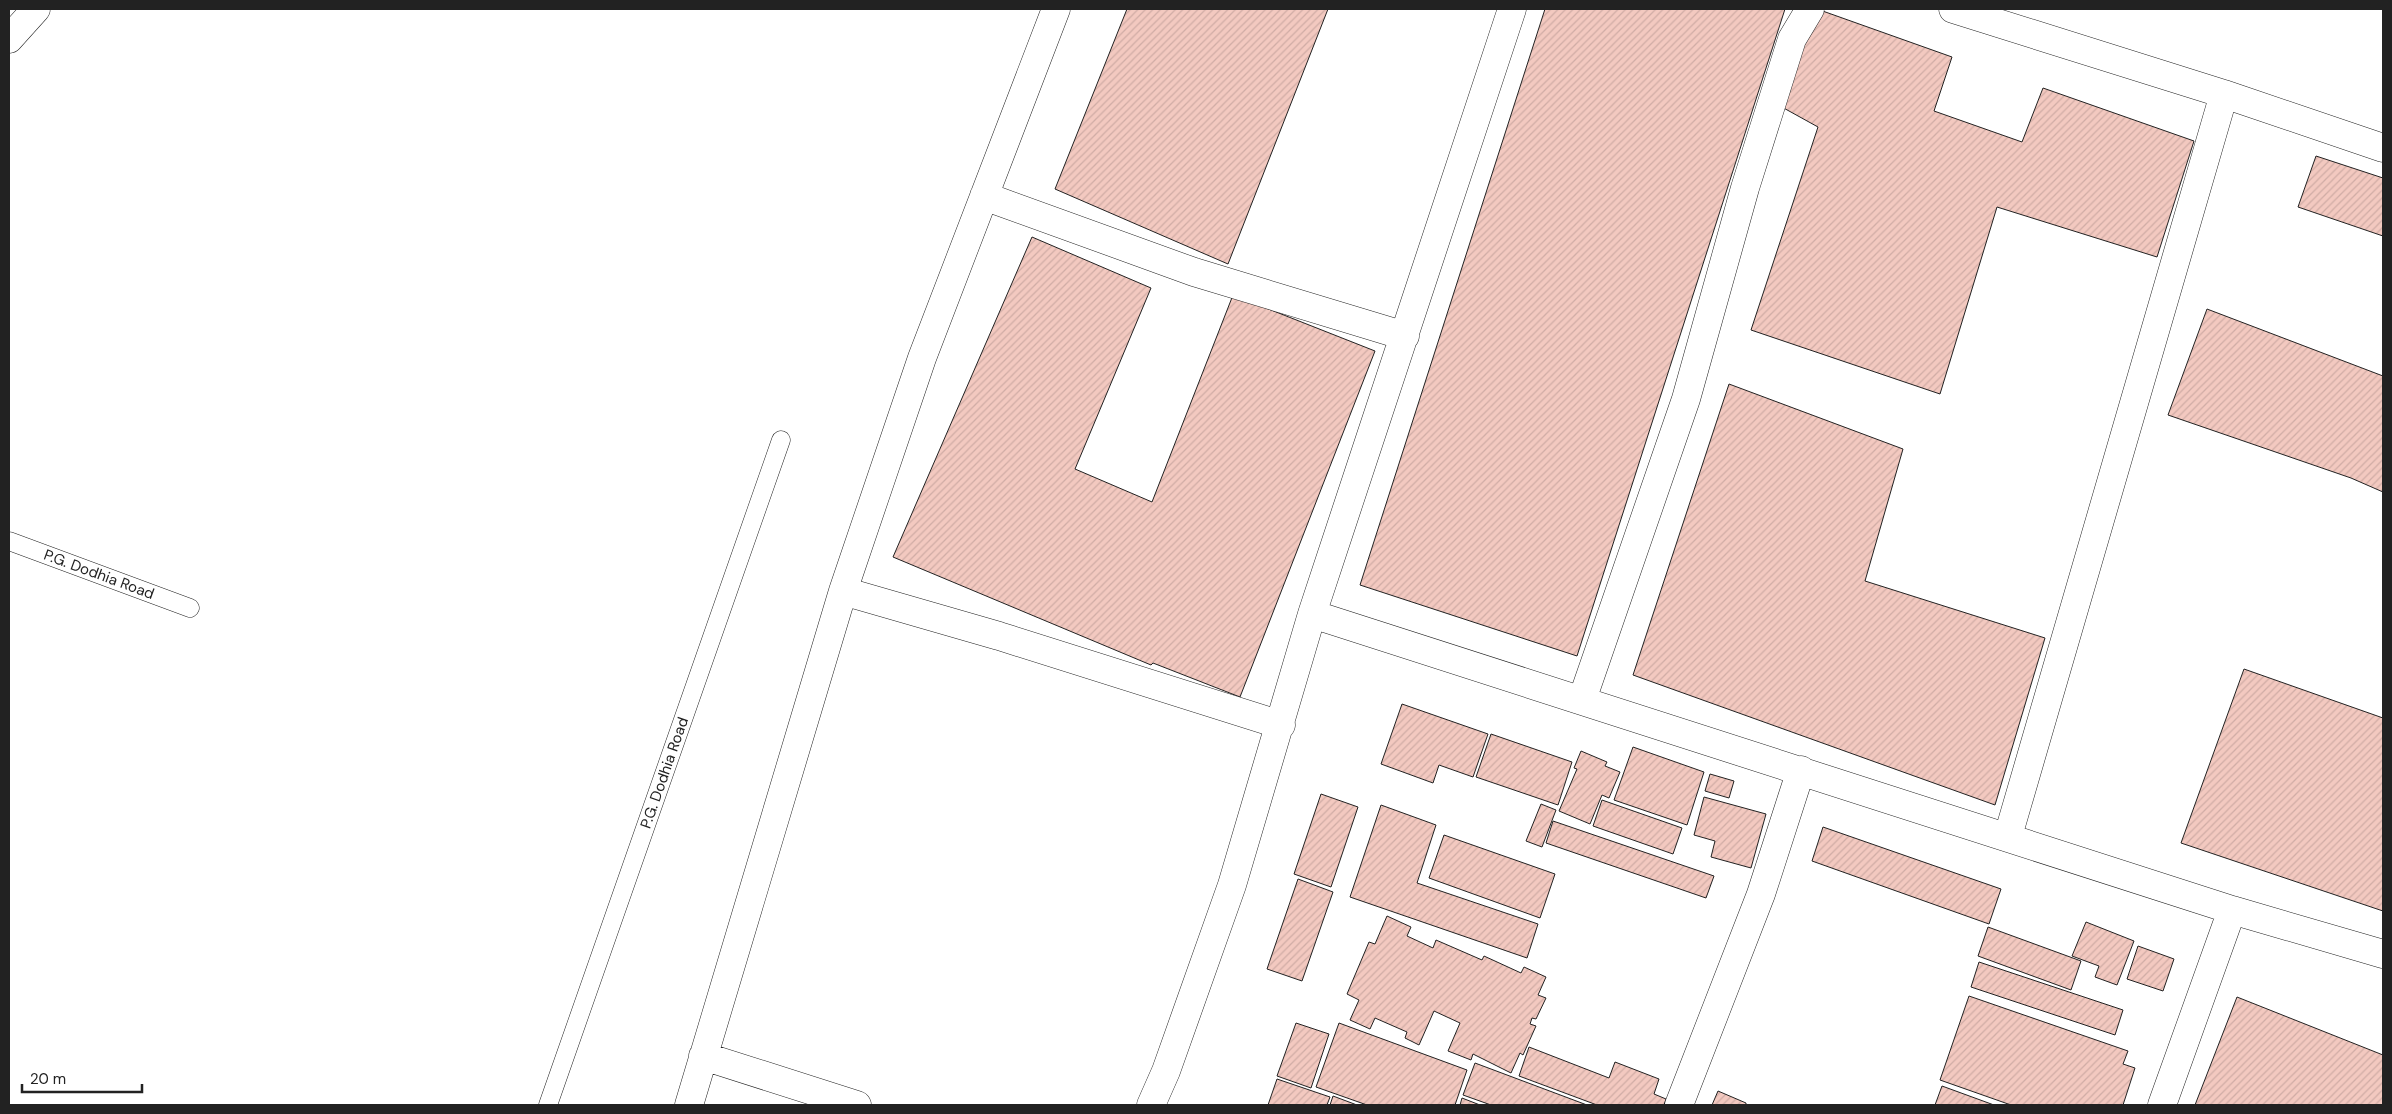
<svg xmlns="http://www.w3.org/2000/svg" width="2392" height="1114" viewBox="0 0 2392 1114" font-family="'DM Sans',sans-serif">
	<defs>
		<pattern id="building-hatch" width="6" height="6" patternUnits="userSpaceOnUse" patternTransform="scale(1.25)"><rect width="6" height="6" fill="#f3c9c0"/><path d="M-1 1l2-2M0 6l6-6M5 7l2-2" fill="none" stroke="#d0aca5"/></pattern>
	</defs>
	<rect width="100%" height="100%" fill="#fff"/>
	<path fill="url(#building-hatch)" stroke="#222" d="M 1127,9 L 1328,9 L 1228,264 L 1055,189 Z
		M 1545,9 L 1785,9 L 1577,656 L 1360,585 Z
		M 1817,9 L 1952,57 L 1934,111 L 2022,142 L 2043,88 L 2194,141 L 2157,257 L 1997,207 L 1940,394 L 1751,330 L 1818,127 L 1780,106 Z
		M 2316,156 L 2383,178 L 2383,236 L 2298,207 Z
		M 1032,237 L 1151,288 L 1075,469 L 1152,502 L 1233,295 L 1375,351 L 1240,697 L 1153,663 L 1151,665 L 893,557 Z
		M 2207,309 L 2383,376 L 2383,492 L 2351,478 L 2168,415 Z
		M 1729,384 L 1903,449 L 1865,581 L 2045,638 L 1995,805 L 1633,675 Z
		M 2244,669 L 2383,718 L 2383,911 L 2181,843 Z
		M 1402,704 L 1488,734 L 1473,777 L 1439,765 L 1433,783 L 1381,764 Z
		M 1491,734 L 1572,762 L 1558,805 L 1476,777 Z
		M 1633,747 L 1704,772 L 1687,825 L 1614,800 Z
		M 1581,751 L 1607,762 L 1605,766 L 1620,772 L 1609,798 L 1602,795 L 1590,824 L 1559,811 L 1577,769 L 1574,768 Z
		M 1710,774 L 1734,781 L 1729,798 L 1705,791 Z
		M 1321,794 L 1358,807 L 1331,887 L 1294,874 Z
		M 1704,797 L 1766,814 L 1751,868 L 1711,857 L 1715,841 L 1694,835 Z
		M 1602,800 L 1682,828 L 1673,854 L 1593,826 Z
		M 1541,804 L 1556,810 L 1542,847 L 1526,841 Z
		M 1381,805 L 1436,825 L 1417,883 L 1538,924 L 1527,958 L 1350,897 Z
		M 1553,821 L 1714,876 L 1706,898 L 1546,843 Z
		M 1823,827 L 2001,889 L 1989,924 L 1812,861 Z
		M 1444,835 L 1555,874 L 1540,918 L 1429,878 Z
		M 1298,879 L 1333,892 L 1302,981 L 1267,969 Z
		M 1387,916 L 1411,927 L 1407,936 L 1433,948 L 1436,940 L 1482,960 L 1484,956 L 1521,973 L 1524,967 L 1546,977 L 1538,995 L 1546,998 L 1536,1019 L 1532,1018 L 1530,1024 L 1536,1026 L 1523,1055 L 1520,1053 L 1511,1073 L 1473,1054 L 1471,1060 L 1448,1051 L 1460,1023 L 1434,1011 L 1419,1045 L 1405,1038 L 1407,1032 L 1375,1018 L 1370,1029 L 1350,1020 L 1359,1000 L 1347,994 L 1369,942 L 1375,944 Z
		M 2086,922 L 2134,941 L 2117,985 L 2095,977 L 2099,966 L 2072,956 Z
		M 1988,927 L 2081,961 L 2071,990 L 1978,956 Z
		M 2138,946 L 2174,959 L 2163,991 L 2127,979 Z
		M 1979,962 L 2123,1010 L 2115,1035 L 1971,987 Z
		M 1969,996 L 2128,1051 L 2123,1064 L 2135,1068 L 2123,1105 L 2011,1105 L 1940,1080 Z
		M 2237,997 L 2383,1055 L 2383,1105 L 2195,1105 Z
		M 1296,1023 L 1329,1034 L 1311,1088 L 1277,1076 Z
		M 1339,1023 L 1467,1070 L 1455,1105 L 1367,1105 L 1316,1087 Z
		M 1529,1047 L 1609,1078 L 1615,1062 L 1659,1079 L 1654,1094 L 1666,1099 L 1664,1105 L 1597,1105 L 1519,1076 Z
		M 1475,1063 L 1587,1105 L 1491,1105 L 1463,1095 Z
		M 1277,1079 L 1330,1097 L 1327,1105 L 1268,1105 Z
		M 1942,1086 L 1994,1105 L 1935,1105 Z
		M 1718,1091 L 1746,1103 L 1746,1105 L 1712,1105 Z
		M 1333,1096 L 1357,1105 L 1330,1105 Z
		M 1462,1098 L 1480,1105 L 1460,1105 Z"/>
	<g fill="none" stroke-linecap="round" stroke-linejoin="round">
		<defs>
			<g id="service">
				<path id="s1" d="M 9,541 L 190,608"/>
				<path id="s2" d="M 548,1105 L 781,440"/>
			</g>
			<path id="minor" d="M 1953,9 L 2224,94 L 2383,148
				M 9,39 L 36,9
				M 984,196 L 1194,272 L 1405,336
				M 843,591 L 999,636 L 1281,725
				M 1312,614 L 2232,910 L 2383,954
				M 1582,700 L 1686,399 L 1745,188 L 1792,39 L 1810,9
				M 2008,836 L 2224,94
				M 703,1056 L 857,1105
				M 689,1105 L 843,591 L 922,358 L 1056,9
				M 1151,1105 L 1166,1071 L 1232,885 L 1312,614 L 1512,9
				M 1679,1105 L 1761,894 L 1801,770
				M 2162,1105 L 2232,910"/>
		</defs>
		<use href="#service" stroke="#222" stroke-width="19"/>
		<use href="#minor" stroke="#222" stroke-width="29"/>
		<use href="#service" stroke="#fff" stroke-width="18"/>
		<use href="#minor" stroke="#fff" stroke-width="28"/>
	</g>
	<g text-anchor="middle" stroke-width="4" stroke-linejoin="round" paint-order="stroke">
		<g font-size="15" fill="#222" stroke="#fff">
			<text dy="5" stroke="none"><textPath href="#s1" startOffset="96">P.G. Dodhia Road</textPath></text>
			<text dy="5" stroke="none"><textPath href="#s2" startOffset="352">P.G. Dodhia Road</textPath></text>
		</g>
	</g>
	<rect width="2392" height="1114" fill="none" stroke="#222222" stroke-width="20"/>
	<path d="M22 1084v8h120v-8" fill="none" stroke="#222222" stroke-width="2.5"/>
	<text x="30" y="1084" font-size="15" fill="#222222" stroke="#ffffff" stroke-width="4" paint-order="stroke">20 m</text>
</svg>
